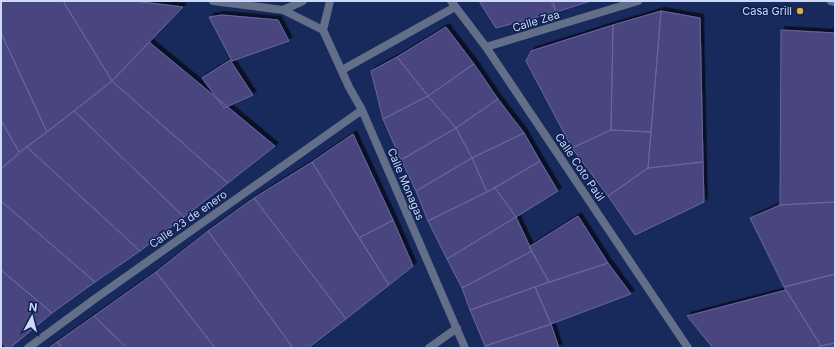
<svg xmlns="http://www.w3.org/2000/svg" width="836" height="349" viewBox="0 0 836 349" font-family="Inter,sans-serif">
	<defs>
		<filter id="shadow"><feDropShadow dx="3.5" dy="-3.5" stdDeviation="0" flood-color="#0009"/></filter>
	</defs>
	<rect width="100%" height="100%" fill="#182a5c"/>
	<path fill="#4a457e" stroke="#6966a1" filter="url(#shadow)" d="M 4,1 L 63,1 L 112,81 L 47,132 L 1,33 L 1,3 Z
		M 63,1 L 134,1 L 183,7 L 112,81 Z
		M 479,1 L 551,1 L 556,12 L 496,28 Z
		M 553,1 L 591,1 L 556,12 Z
		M 661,11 L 700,18 L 703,162 L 648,168 Z
		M 661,11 L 651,132 L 611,130 L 613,25 Z
		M 222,15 L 278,20 L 289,41 L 232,61 L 209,17 Z
		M 613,25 L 611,130 L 572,148 L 526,61 L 531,51 Z
		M 446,27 L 474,64 L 428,96 L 397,57 Z
		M 781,30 L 835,33 L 835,202 L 780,205 Z
		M 1,33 L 47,132 L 19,152 L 1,120 Z
		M 149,42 L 275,146 L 228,183 L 112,81 Z
		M 397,57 L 428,96 L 383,119 L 371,71 Z
		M 230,60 L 253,95 L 224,108 L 202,78 Z
		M 474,64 L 498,99 L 456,128 L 428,96 Z
		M 112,81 L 228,183 L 184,217 L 74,111 Z
		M 428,96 L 456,128 L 401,160 L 383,119 Z
		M 498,99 L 524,133 L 472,158 L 456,128 Z
		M 74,111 L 184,217 L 140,251 L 27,147 Z
		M 1,120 L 19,152 L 1,169 Z
		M 456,128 L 472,158 L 416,191 L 401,160 Z
		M 611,130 L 651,132 L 648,168 L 608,196 L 572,148 Z
		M 524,133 L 540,161 L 487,192 L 472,158 Z
		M 353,134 L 393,220 L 359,238 L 312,162 Z
		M 27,147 L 140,251 L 95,282 L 1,201 L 1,169 Z
		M 472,158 L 487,192 L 428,221 L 416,191 Z
		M 540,161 L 558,191 L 516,217 L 495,188 Z
		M 312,162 L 389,285 L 346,319 L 254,198 Z
		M 703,162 L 704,202 L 635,235 L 608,196 L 648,168 Z
		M 495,188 L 516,217 L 447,259 L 428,221 Z
		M 254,198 L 346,319 L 308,348 L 293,348 L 208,231 Z
		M 1,201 L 95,282 L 52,313 L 1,270 Z
		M 835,202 L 835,274 L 784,287 L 750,218 L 780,205 Z
		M 578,216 L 608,263 L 549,282 L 529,247 Z
		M 516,217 L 532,251 L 462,288 L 447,259 Z
		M 393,220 L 413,266 L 389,285 L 359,238 Z
		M 208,231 L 293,348 L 215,348 L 156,272 Z
		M 532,251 L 549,282 L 470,310 L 462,288 Z
		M 608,263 L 631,294 L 551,324 L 535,287 Z
		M 1,270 L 52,313 L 10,348 L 7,348 L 1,341 Z
		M 156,272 L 215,348 L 127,348 L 94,316 Z
		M 835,274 L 835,343 L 821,346 L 784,287 Z
		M 535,287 L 551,324 L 485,346 L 470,310 Z
		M 786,290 L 821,346 L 816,348 L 713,348 L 687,316 Z
		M 94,316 L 127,348 L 62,348 L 57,342 Z
		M 551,324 L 559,348 L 486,348 L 485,346 Z
		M 57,342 L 62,348 L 49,348 Z
		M 835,343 L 835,348 L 823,348 L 821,346 Z"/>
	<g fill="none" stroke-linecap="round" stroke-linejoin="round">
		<path stroke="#636f88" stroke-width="8" d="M 213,1 L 283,10 L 303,1
			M 451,1 L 486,47 L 688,348
			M 831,1 L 835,2
			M 283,10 L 323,30 L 330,1
			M 323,30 L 349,87 L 362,110 L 465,348
			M 486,47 L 638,1
			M 342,70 L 455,7
			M 28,348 L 96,298 L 362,110
			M 429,348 L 457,328"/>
	</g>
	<circle fill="#e1af34" stroke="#0f2050" stroke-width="1.5" cx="800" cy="11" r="4"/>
	<g text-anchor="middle" stroke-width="3" stroke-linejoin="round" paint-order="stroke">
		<g font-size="11" fill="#cbdaf9" stroke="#0f2050" text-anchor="end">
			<text x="792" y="15">Casa Grill</text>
		</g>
		<g font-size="11" fill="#cbdaf9" stroke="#0f2050">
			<text transform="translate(536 21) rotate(-17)" y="4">Calle Zea</text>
			<text transform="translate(580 167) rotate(56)" y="4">Calle Coto Paúl</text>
			<text transform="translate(406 184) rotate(67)" y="4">Calle Monagas</text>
			<text transform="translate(188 219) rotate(-35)" y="4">Calle 23 de enero</text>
		</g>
	</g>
	<rect width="836" height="349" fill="none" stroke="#cbdaf9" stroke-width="4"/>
	<g transform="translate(32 317) rotate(7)" stroke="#0f2050" stroke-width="3" paint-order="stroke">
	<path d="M0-3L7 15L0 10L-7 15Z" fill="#cbdaf9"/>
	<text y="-6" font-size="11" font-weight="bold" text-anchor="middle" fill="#cbdaf9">N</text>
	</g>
</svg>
